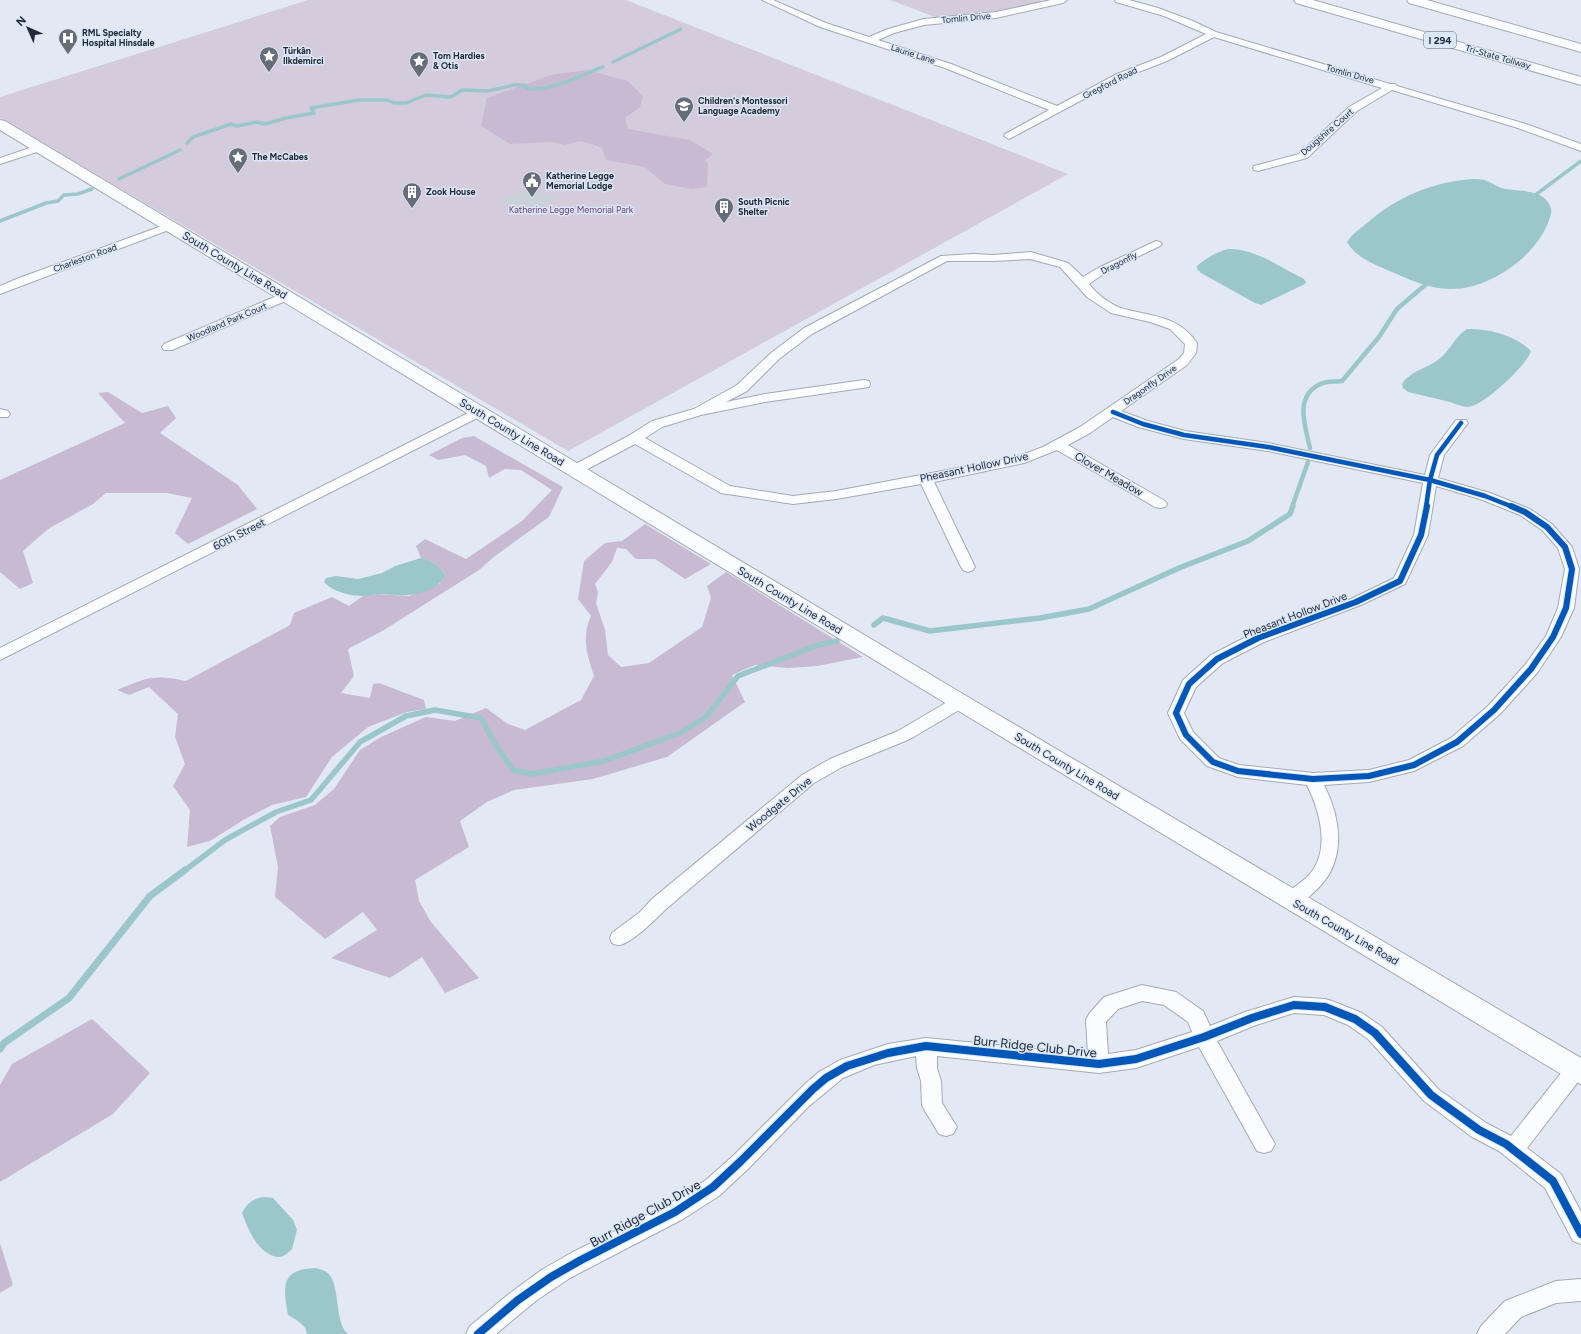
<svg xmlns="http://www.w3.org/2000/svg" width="1581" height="1334" viewBox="0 0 1581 1334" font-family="Figtree,sans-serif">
	<rect width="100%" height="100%" fill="#e2e9f4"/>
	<path fill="#d4cbdd" d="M 308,0 L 626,0 L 1068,174 L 568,451 L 0,118 L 0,97 Z
		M 890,0 L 1040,0 L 1043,3 L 986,14 L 935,17 Z"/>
	<path fill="#c8bad2" d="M 587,70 L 628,81 L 643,96 L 640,107 L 625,118 L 628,129 L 690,140 L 713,154 L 705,160 L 708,164 L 707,187 L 692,189 L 665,184 L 645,167 L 606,160 L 602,148 L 592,144 L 579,141 L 565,145 L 553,142 L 510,144 L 481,126 L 487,98 L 551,75 Z
		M 108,392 L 142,413 L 168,406 L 176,418 L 160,433 L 238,485 L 257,509 L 188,544 L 175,533 L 192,498 L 167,493 L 106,493 L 93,504 L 48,529 L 23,551 L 33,583 L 20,589 L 0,572 L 0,480 L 125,423 L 98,393 Z
		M 474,436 L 563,487 L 549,517 L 495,556 L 479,570 L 384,630 L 348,649 L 354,676 L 341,693 L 370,698 L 373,684 L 379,683 L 424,700 L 426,709 L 407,712 L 368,727 L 332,757 L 306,797 L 272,805 L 245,819 L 210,841 L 187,847 L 190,810 L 173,786 L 185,764 L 175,737 L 178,714 L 149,687 L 129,695 L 117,690 C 146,678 154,674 186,681 L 290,625 L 294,613 L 332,597 L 349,606 L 363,596 L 376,594 L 409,596 L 439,584 L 446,576 C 439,566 433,560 421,558 L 416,546 L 425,539 L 466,559 L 522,521 L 552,490 L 521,470 L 505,469 L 489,478 L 486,466 L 465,455 L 438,460 L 429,455 L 462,438 Z
		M 645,524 L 711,564 L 685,579 L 655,559 L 636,559 L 626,549 L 617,548 L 612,562 L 595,584 L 598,592 L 596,603 L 605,630 L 608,655 L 621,667 L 649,663 L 702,627 L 711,598 L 707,586 L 726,572 L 863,657 L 817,666 L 788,668 L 755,665 L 732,675 L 745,702 L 667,757 L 593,779 L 514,790 L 487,802 L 460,821 L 469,847 L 415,880 L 419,901 L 431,922 L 479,978 L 445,993 L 422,957 L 390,978 L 331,958 L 377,930 L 363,912 L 325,939 L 275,897 L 278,867 L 270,826 L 280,817 L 315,805 L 334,789 L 360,750 L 381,737 L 426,717 L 455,721 L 486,708 L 508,724 L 525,730 L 581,700 L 594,676 C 587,654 581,638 591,616 L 578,599 L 584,561 L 605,543 L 622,541 Z
		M 92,1019 L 150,1073 L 113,1114 L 0,1182 L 0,1085 L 12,1064 Z
		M 0,1243 L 13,1285 L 0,1293 Z"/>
	<path fill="#9cc7ca" d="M 1472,179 C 1477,179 1483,179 1487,181 C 1492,183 1496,186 1501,188 C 1516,192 1543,188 1550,206 C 1553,212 1550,217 1548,223 C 1534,258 1488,290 1450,289 C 1430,289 1410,280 1392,272 C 1376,265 1356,258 1347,242 C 1352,234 1360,229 1367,223 C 1397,197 1432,182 1472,179 Z
		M 1228,249 C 1255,248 1281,268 1304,279 L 1306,282 L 1305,284 L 1261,305 L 1255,303 L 1201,273 L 1197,269 L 1197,266 C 1206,258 1217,252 1228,249 Z
		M 1467,329 C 1488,328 1517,336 1531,351 C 1528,364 1483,407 1468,407 C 1463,407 1456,404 1450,402 C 1436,399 1422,395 1408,392 L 1403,388 L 1402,384 C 1410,371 1428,368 1439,359 C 1450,351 1456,335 1467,329 Z
		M 421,558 C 433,560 439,566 446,576 C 441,582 435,588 427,591 C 410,597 397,595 379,594 C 374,594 369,596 364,596 C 350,596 333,592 324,582 L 326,578 L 336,576 L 358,579 L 382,573 L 395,566 Z
		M 265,1197 L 273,1198 L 293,1220 L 297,1230 L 292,1249 C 289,1252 284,1257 279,1257 C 258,1255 248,1229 242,1213 C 247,1203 253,1198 265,1197 Z
		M 316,1268 C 319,1269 323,1270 325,1271 C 342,1280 333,1323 348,1334 L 307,1334 C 306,1324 296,1320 288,1315 C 283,1287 280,1269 316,1268 Z"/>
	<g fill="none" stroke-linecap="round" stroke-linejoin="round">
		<path stroke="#9cc7ca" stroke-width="3.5" d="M 613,62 L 681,29
			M 187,143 L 193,137 L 231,124 L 237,126 L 257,122 L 265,124 L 286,118 L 314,113 L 311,108 L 359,100 L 387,100 L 394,103 L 406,103 L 426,95 L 451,97 L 462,90 L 488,91 L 514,85 L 524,85 L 527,89 C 533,89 540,89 546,88 C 566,84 584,74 603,67
			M 119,179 L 180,150
			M 1530,199 L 1581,161
			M 0,221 L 46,203 L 58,201 L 64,195 L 78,194 L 92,189"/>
		<path stroke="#9cc7ca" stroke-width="4.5" d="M 1310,448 C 1305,426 1294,397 1320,384 C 1327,381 1335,382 1342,381 L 1379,337 L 1397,309 L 1431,280
			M 1292,507 L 1308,462"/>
		<path stroke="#9cc7ca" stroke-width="5.5" d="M 874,625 L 883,618 L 930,631 L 1040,618 L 1089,609 L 1179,568 L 1248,541 L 1290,514 L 1293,506
			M 184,871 L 225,840 L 276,812 L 311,800 L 360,742 L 406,716 L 435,710 L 481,718 L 494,742 L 513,770 L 532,774 L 604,761 L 680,733 L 706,717 L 738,676 L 818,645 L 837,641"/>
		<path stroke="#9cc7ca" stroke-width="7" d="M 0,1049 L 4,1043 L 69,998 L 150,896 L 185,870"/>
	</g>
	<path fill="#c9d1d9" d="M 525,189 L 534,193 L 541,190 L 556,199 L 533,209 L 526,206 L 517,209 L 502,201 Z"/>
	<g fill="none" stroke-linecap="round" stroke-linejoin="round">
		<defs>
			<path id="street" d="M 762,0 L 773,0 L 826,23 L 869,37 L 888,29 L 924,19 L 996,12 L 1051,0 L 1067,0 L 1063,3 L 996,18 L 924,25 L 894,33 L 878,40 L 951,64 L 1057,106 L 1117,74 L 1161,57 L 1206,34 L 1164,16 L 1116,2 L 1115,0 L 1129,0 L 1158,8 L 1193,21 L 1216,32 L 1390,84 L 1395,84 L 1397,86 L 1526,124 L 1581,144 L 1581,151 L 1518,128 L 1392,90 L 1357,111 L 1307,158 L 1258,171 L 1254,170 L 1253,168 L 1254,166 L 1299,154 L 1349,107 L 1382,88 L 1214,37 L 1167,61 L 1123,78 L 1009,139 L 1004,136 L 1005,134 L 1049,110 L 945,68 L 820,27 Z
				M 39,145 L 43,146 L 44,148 L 43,150 L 0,164 L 0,158 Z
				M 170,223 L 176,226 L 174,228 L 0,294 L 0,286 L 19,278 Z
				M 1156,241 L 1160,242 L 1162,244 L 1160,246 L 1106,272 L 1089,284 C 1096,293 1109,304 1121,308 C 1151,317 1177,314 1197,343 L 1196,353 L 1187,365 L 1121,411 L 1148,421 L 1185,431 L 1268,443 L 1425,475 L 1430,455 L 1456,420 L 1466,420 L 1468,423 L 1444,455 L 1438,478 L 1490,493 L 1530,509 L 1552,524 L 1572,547 L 1579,569 L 1574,608 L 1561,637 L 1537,673 L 1500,714 L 1463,746 L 1414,771 L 1369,782 L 1324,785 C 1342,820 1347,864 1314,892 C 1307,899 1300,904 1291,907 L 1284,905 L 1282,900 C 1287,890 1301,884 1309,875 C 1331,851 1320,811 1307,785 L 1238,777 L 1207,766 L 1180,739 L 1168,713 L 1183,680 L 1211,655 L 1252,634 L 1351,599 L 1394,578 L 1414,535 L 1423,483 L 1268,451 L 1184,439 L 1138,427 L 1113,417 L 1090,433 L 1068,445 L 1165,501 L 1167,504 L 1165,507 L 1160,508 L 1155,507 L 1057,450 L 1024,463 L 934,482 L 975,567 L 973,570 L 968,572 L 963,570 L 961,567 L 921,484 L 836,499 L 793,504 L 721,493 L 635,444 L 580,473 L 575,474 L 570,473 L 568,470 L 570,467 L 630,435 L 652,421 L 694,409 L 737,385 L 771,353 L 804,328 L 941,256 L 973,254 L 993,255 L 1031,252 L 1068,263 L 1083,277 L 1098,268 ZM 1030,259 L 1060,267 L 1087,297 L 1111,313 L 1150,322 L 1170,329 L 1185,344 L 1184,353 L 1179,359 L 1080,427 L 1043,447 L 1016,457 L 836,491 L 793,496 L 730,486 L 645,438 L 662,427 L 701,415 L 765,402 L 869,387 L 870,384 L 869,381 L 864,380 L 765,394 L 726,402 L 747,391 L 779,359 L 812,334 L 947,261 L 993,261 ZM 1436,486 L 1480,499 L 1520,515 L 1542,530 L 1558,548 L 1565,569 L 1558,608 L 1546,636 L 1525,665 L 1488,706 L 1451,738 L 1409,760 L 1369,770 L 1313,773 L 1239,765 L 1219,758 L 1193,732 L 1184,713 L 1196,687 L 1223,663 L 1264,642 L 1361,605 L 1405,584 L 1428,535 Z
				M 286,292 L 290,293 L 292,296 L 290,299 L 172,350 L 164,350 L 162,347 L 164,344 Z
				M 478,408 L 483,409 L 485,412 L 483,415 L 0,660 L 0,648 Z
				M 0,409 L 8,411 L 10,414 L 8,417 L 0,417 Z
				M 960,696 L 966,698 L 968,702 L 966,706 L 910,739 L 842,767 L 814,783 L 666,909 C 658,917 629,946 618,945 C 616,945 614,944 612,943 L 610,938 L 612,933 L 640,912 L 652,899 L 802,775 L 830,759 L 898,731 L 954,698 Z
				M 1142,985 L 1176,992 L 1203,1011 L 1210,1026 L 1245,1012 L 1294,997 L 1325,999 L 1332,1001 L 1362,1013 L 1382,1027 L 1438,1089 L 1486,1123 L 1511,1136 L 1569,1063 L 1576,1060 L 1581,1062 L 1581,1078 L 1527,1148 L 1561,1174 L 1581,1212 L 1581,1244 L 1573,1241 L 1545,1188 L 1499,1151 L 1472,1137 L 1424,1101 L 1368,1039 L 1348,1025 L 1324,1015 L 1294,1013 L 1256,1025 L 1217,1041 L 1271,1137 L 1275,1144 L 1271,1151 L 1264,1153 L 1257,1151 L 1199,1047 L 1136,1068 L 1099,1073 L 937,1056 L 937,1068 L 941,1081 L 942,1103 L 957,1127 L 953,1134 L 946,1136 L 939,1134 L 925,1111 L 922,1105 L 921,1081 L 917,1068 L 916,1056 L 874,1065 L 843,1078 L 808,1107 L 749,1168 L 719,1196 L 683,1219 L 570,1278 L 537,1300 L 496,1334 L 466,1334 L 470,1326 L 510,1293 L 543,1269 L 573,1252 L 667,1205 L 706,1180 L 734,1155 L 806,1083 L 819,1072 L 840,1060 L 888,1044 L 926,1038 L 1088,1054 L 1086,1020 L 1089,1014 L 1104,997 ZM 1142,1001 L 1164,1005 L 1188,1022 L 1192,1032 L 1136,1050 L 1108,1054 L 1106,1022 L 1118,1009 Z
				M 1581,1279 L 1581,1301 L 1556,1303 L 1521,1317 L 1505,1334 L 1477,1334 L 1481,1326 L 1505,1301 L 1556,1281 Z"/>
			<path id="secondary" d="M 0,120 L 5,121 L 968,697 L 1581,1058 L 1581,1084 L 1571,1080 L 952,707 L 0,130 Z"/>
			<path id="highway" d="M 1294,0 L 1313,0 L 1581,77 L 1581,85 L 1296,3 Z
				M 1407,0 L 1427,0 L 1581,44 L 1581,52 L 1409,3 Z"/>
		</defs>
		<use href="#street" stroke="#a4aab3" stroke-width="2"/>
		<use href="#secondary" stroke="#a4aab3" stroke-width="2"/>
		<use href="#highway" stroke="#a4aab3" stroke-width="2"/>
		<use href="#street" fill="#fbfcfd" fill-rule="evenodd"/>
		<use href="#secondary" fill="#fbfcfd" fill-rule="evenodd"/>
		<use href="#highway" fill="#fbfcfd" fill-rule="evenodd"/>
		<defs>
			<path id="cycleway-far2" d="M 1113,412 L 1143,424 L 1184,435 L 1268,447 L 1430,480
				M 1430,480 L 1485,496 L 1513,507
				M 1430,480 L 1437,455 L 1461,423
				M 1426,507 L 1430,480"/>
			<path id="cycleway-far1" d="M 1427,506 L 1421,535 L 1400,581 L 1356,602 L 1258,638 L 1217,659 L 1189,684 L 1176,713 L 1186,735 L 1213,762 L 1238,771 L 1313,779 L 1369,776 L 1414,765 L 1457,742 L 1494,710 L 1531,669 L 1553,637 L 1566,608 L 1572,569 L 1565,547 L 1547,527 L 1525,512 L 1511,506"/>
			<path id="cycleway" d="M 478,1334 L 518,1300 L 551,1277 L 581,1260 L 675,1212 L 713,1187 L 741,1161 L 813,1089 L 826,1078 L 847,1066 L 888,1053 L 926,1046 L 1099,1064 L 1136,1059 L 1204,1037 L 1252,1018 L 1294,1005 L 1325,1007 L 1355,1019 L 1375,1033 L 1431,1095 L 1479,1130 L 1506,1144 L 1553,1181 L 1581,1234"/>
		</defs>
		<use href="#cycleway-far2" stroke="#dbe7fb" stroke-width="6"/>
		<use href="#cycleway-far1" stroke="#dbe7fb" stroke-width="8"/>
		<use href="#cycleway" stroke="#dbe7fb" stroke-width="10"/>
		<use href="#cycleway-far2" stroke="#0057b8" stroke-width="4.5"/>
		<use href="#cycleway-far1" stroke="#0057b8" stroke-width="6"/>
		<use href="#cycleway" stroke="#0057b8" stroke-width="8"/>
	</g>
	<defs>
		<symbol id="hospital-pin" viewBox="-11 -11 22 30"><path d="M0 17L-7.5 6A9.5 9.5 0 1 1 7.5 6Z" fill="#666d77" stroke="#dbe7fb"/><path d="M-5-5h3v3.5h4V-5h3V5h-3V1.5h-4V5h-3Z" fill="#fff"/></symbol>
		<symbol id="sight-pin" viewBox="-11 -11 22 30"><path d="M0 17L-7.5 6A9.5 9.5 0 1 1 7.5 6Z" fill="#666d77" stroke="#dbe7fb"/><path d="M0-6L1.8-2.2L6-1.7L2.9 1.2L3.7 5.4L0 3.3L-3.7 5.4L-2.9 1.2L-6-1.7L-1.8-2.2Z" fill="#fff"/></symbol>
		<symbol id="school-pin" viewBox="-11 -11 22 30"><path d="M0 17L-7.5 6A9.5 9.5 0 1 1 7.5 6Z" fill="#666d77" stroke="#dbe7fb"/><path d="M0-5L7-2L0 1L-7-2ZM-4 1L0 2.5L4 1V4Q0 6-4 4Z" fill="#fff"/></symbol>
		<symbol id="civic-pin" viewBox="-11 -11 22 30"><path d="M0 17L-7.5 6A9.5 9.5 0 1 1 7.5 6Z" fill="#666d77" stroke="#dbe7fb"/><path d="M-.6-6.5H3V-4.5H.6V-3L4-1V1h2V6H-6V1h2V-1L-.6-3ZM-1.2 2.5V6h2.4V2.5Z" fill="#fff"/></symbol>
		<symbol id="building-pin" viewBox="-11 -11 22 30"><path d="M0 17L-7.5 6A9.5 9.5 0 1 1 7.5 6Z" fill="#666d77" stroke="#dbe7fb"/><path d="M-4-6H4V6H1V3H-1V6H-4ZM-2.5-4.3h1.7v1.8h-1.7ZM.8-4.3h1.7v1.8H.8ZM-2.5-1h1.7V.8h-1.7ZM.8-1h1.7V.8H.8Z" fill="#fff"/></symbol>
	</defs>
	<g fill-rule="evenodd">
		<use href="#hospital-pin" x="57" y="27" width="22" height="30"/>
		<use href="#sight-pin" x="258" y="45" width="22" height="30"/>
		<use href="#sight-pin" x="408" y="50" width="22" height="30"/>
		<use href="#school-pin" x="673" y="95" width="22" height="30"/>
		<use href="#sight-pin" x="227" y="146" width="22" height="30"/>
		<use href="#civic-pin" x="521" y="170" width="22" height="30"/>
		<use href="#building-pin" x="401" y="181" width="22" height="30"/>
		<use href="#building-pin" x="713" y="196" width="22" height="30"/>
	</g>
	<g text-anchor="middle" stroke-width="3" stroke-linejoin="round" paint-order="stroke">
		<g font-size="9" fill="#242a33" stroke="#dbe7fb">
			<text transform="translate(966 18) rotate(-5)" y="3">Tomlin Drive</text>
			<text transform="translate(913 54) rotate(18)" y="3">Laurie Lane</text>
			<text transform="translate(1498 57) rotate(16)" y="3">Tri-State Tollway</text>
			<text transform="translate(1350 74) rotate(16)" y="3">Tomlin Drive</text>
			<text transform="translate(1110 83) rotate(-27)" y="3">Gregford Road</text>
			<text transform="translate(1327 132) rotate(-41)" y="3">Dougshire Court</text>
			<text transform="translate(85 258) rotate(-20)" y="3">Charleston Road</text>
			<text transform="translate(1119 263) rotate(-27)" y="3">Dragonfly</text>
			<text transform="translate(227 322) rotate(-23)" y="3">Woodland Park Court</text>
			<text transform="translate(1150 385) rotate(-35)" y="3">Dragonfly Drive</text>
		</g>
		<g font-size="9" font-weight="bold" fill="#242a33" stroke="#dbe7fb" text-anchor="start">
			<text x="82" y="36">RML Specialty<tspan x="82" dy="10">Hospital Hinsdale</tspan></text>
			<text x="283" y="54">Türkân<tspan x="283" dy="10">Ilkdemirci</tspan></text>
			<text x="433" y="59">Tom Hardies<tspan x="433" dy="10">&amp; Otis</tspan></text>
			<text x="698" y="104">Children's Montessori<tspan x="698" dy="10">Language Academy</tspan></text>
			<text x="252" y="160">The McCabes</text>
			<text x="546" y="179">Katherine Legge<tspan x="546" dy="10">Memorial Lodge</tspan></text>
			<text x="426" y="195">Zook House</text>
			<text x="738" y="205">South Picnic<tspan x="738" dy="10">Shelter</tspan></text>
		</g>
		<g font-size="9" fill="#683f6e" stroke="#dbe7fb">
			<text x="571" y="213">Katherine Legge Memorial Park</text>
		</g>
		<rect fill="#dbe7fb" stroke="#5b636f" stroke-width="1" x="1424" y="32" width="32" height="16" rx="3"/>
		<g font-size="10" font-weight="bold" fill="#242a33">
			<text x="1440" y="44">I 294</text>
		</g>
		<g font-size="11" fill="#242a33" stroke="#dbe7fb">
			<text transform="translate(235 265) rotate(31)" y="4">South County Line Road</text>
			<text transform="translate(512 432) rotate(31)" y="4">South County Line Road</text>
			<text transform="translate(974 467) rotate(-12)" y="4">Pheasant Hollow Drive</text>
			<text transform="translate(1109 474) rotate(30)" y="4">Clover Meadow</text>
			<text transform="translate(239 534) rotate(-27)" y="4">60th Street</text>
			<text transform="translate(790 600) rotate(31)" y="4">South County Line Road</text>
			<text transform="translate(1295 615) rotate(-21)" y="4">Pheasant Hollow Drive</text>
			<text transform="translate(1067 766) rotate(31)" y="4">South County Line Road</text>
			<text transform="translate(779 804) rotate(-39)" y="4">Woodgate Drive</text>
			<text transform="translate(1346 932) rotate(30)" y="4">South County Line Road</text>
		</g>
		<g font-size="13" fill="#242a33" stroke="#dbe7fb">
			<text transform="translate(1035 1046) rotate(6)" y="5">Burr Ridge Club Drive</text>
			<text transform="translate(645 1213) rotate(-29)" y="5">Burr Ridge Club Drive</text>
		</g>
	</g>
	<g transform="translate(28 28) rotate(315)" stroke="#dbe7fb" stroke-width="3" paint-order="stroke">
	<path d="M0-3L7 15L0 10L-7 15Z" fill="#242a33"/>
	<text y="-6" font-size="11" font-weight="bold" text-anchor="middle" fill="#242a33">N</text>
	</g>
</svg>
